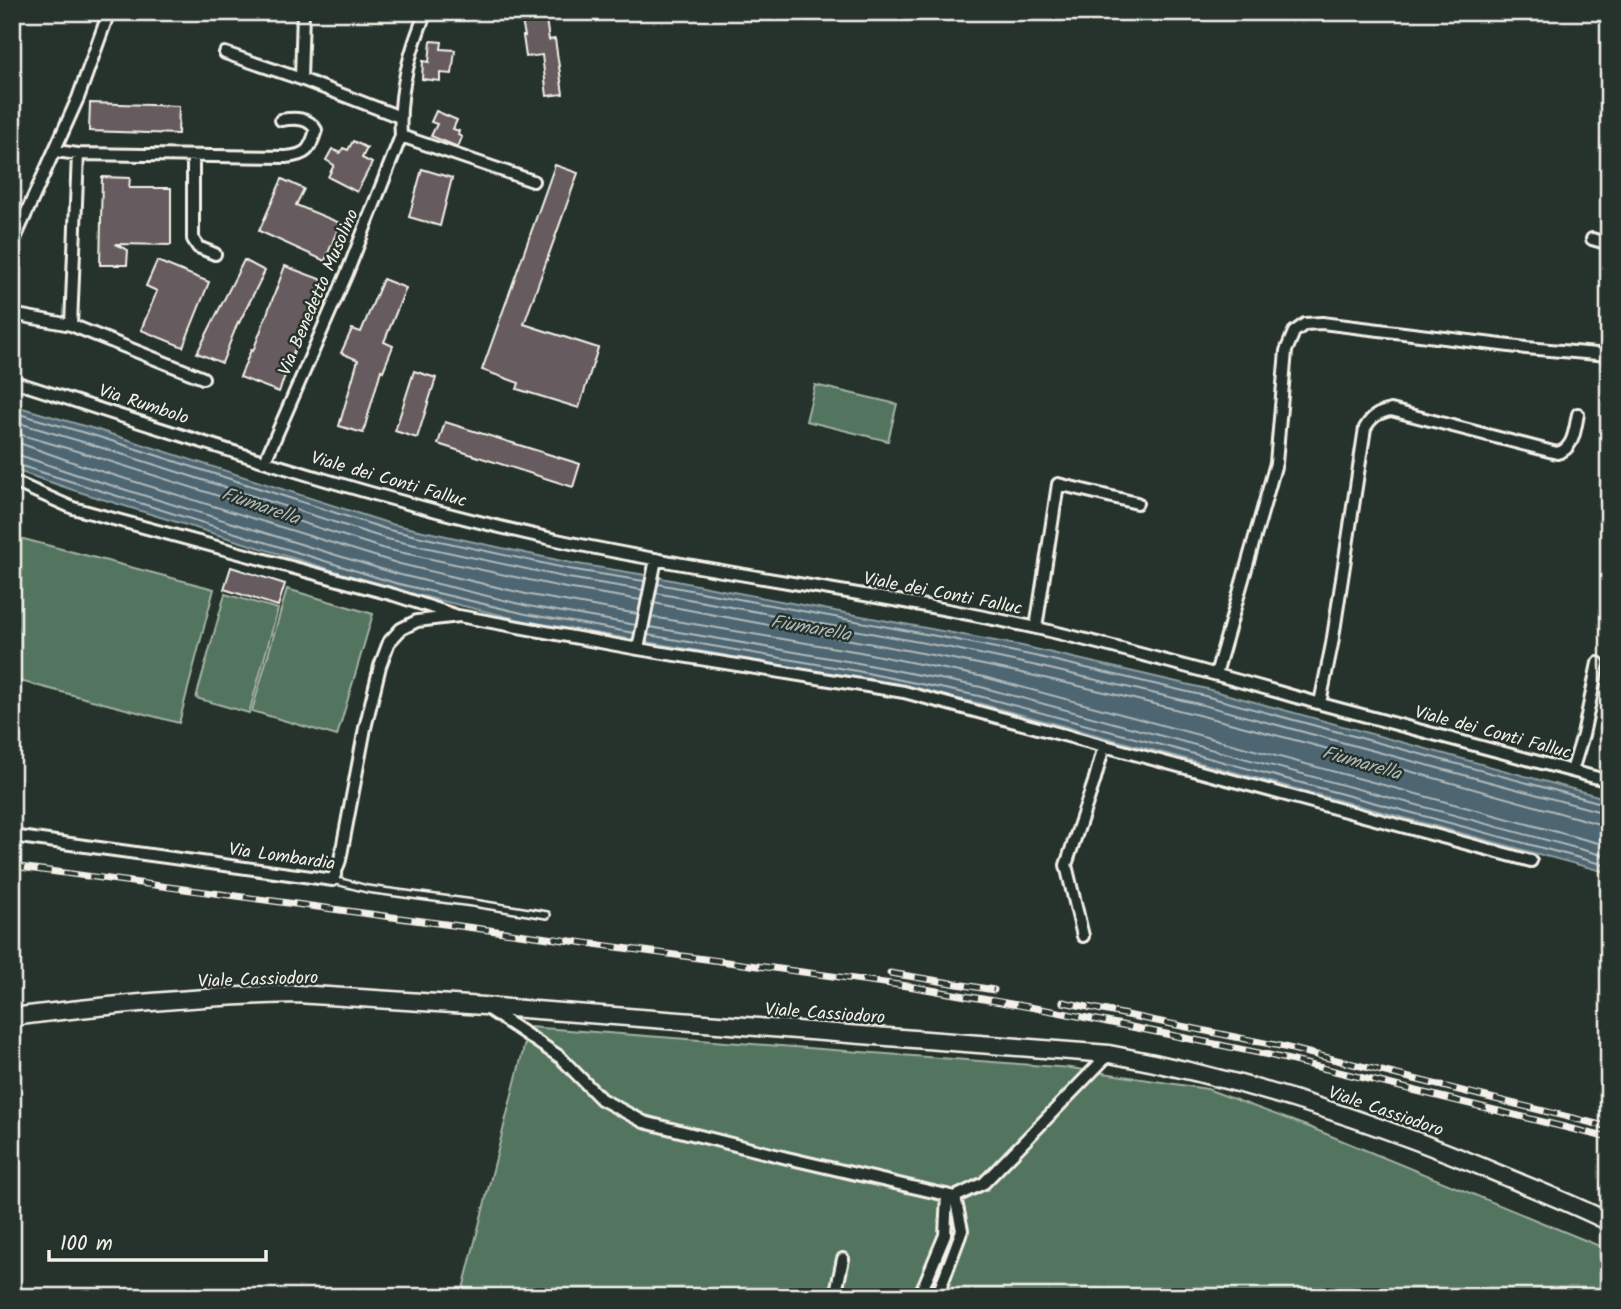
<svg xmlns="http://www.w3.org/2000/svg" width="1621" height="1309" viewBox="0 0 1621 1309" font-family="Kalam,sans-serif">
	<rect width="100%" height="100%" fill="#26332d"/>
	<filter id="ink" filterUnits="userSpaceOnUse"><feTurbulence type="fractalNoise" baseFrequency=".0143" numOctaves="2"/><feDisplacementMap in="SourceGraphic" scale="14" xChannelSelector="R" yChannelSelector="G"/><feConvolveMatrix kernelMatrix="1 2 1 2 8 2 1 2 1" color-interpolation-filters="sRGB"/></filter>
	<g filter="url(#ink)">
		<path fill="#52745e" stroke="#a3b2a3" stroke-width="2" d="M 815,385 L 897,404 L 888,441 L 806,421 Z
			M 12,536 L 214,589 L 179,723 L 12,679 Z
			M 287,589 L 373,614 L 337,736 L 252,711 Z
			M 225,594 L 278,609 L 249,713 L 196,698 Z
			M 529,1027 L 1071,1068 L 1207,1089 L 1309,1127 L 1609,1250 L 1609,1297 L 461,1297 Z"/>
		<path fill="#4d6672" stroke="#909ea1" stroke-width="2" d="M 12,405 L 98,430 L 391,524 L 571,563 L 646,575 L 717,589 L 1022,646 L 1207,689 L 1609,799 L 1609,873 L 978,703 L 856,678 L 525,621 L 393,589 L 73,490 L 12,469 Z"/>
		<g fill="none" stroke-linecap="round" stroke-linejoin="round">
			<path stroke="#b1b9b9" stroke-width="2" d="M 12,412 L 96,436 L 389,530 L 569,569 L 644,581
				M 12,421 L 93,445 L 387,539 L 568,578 L 643,590
				M 12,432 L 90,455 L 385,549 L 566,588 L 641,600
				M 12,443 L 22,444 L 81,465 L 400,564 L 530,595 L 638,614
				M 12,454 L 19,455 L 78,475 L 397,574 L 528,606 L 636,625
				M 12,463 L 395,583 L 526,614 L 634,633
				M 658,584 L 952,639 L 1039,657 L 1205,696 L 1609,805
				M 656,593 L 951,648 L 1037,666 L 1203,705 L 1609,814
				M 654,603 C 775,628 897,646 1017,672 C 1213,715 1406,770 1599,824 L 1609,825
				M 652,617 L 860,652 L 984,677 L 1609,846
				M 650,627 L 858,663 L 981,687 L 1609,857
				M 648,635 L 857,671 L 979,696 L 1609,866"/>
		</g>
		<path fill="#665b5e" stroke="#f4f1e8" stroke-width="2" d="M 520,12 L 545,12 L 549,40 L 555,39 L 563,94 L 547,96 L 542,55 L 526,57 L 523,36 L 525,36 Z
			M 431,41 L 442,42 L 441,49 L 455,50 L 452,74 L 440,73 L 440,81 L 422,79 L 423,61 L 429,62 Z
			M 90,103 L 179,106 L 178,134 L 89,131 Z
			M 436,111 L 457,120 L 453,129 L 459,131 L 458,135 L 462,137 L 458,147 L 431,136 L 437,124 L 431,122 Z
			M 353,141 L 367,148 L 362,158 L 372,163 L 357,192 L 328,177 L 334,165 L 326,160 L 332,149 L 340,153 L 343,148 L 348,150 Z
			M 555,165 L 578,173 L 524,324 L 598,348 L 579,408 L 517,389 L 519,383 L 482,370 Z
			M 422,169 L 452,178 L 440,226 L 409,217 Z
			M 102,177 L 130,178 L 129,188 L 171,188 L 171,245 L 115,244 L 128,250 L 127,265 L 100,265 Z
			M 282,179 L 304,189 L 296,205 L 340,223 L 325,261 L 259,231 Z
			M 244,260 L 265,271 L 239,323 L 238,322 L 222,363 L 197,353 Z
			M 157,261 L 209,282 L 183,347 L 141,330 L 157,291 L 146,286 Z
			M 285,266 L 325,281 L 315,312 L 309,310 L 279,392 L 240,377 L 251,350 L 253,351 Z
			M 383,279 L 406,288 L 384,342 L 393,346 L 383,371 L 381,370 L 363,433 L 339,426 L 358,360 L 341,353 L 352,329 L 361,332 Z
			M 414,371 L 436,378 L 417,438 L 395,431 Z
			M 445,422 L 580,464 L 573,487 L 438,444 Z
			M 231,567 L 285,584 L 278,606 L 224,589 Z"/>
		<g fill="none" stroke-linecap="round" stroke-linejoin="round">
			<defs>
				<path id="lane" d="M 333,880 L 367,889 L 473,903 L 547,915"/>
				<path id="street" d="M 225,53 L 301,79 L 400,117
					M 301,79 L 303,12
					M 401,136 L 533,181
					M 56,151 L 78,154 L 286,157 C 307,155 310,150 316,130 C 309,117 294,118 281,120
					M 193,156 L 193,239 L 198,247 L 215,254
					M 1592,239 L 1609,244
					M 12,245 L 78,98 L 109,12
					M 12,314 L 71,325 L 203,378
					M 71,325 L 78,154
					M 12,381 C 191,438 369,499 552,539 C 714,574 879,593 1041,629 C 1135,651 1228,678 1321,704 C 1417,730 1513,755 1609,781
					M 265,461 L 347,273 L 401,136 C 398,93 409,52 426,12
					M 12,481 L 73,508 L 394,595 L 455,615
					M 1036,628 L 1058,484 L 1137,503
					M 638,649 L 656,559
					M 1216,674 L 1276,463 L 1286,351 L 1294,332 L 1305,324 L 1322,323 L 1526,348 L 1609,355
					M 1320,703 L 1332,644 L 1365,428 C 1372,416 1378,413 1391,410 L 1557,453 C 1574,450 1575,428 1578,414
					M 1572,771 L 1583,735 L 1598,663
					M 12,836 L 333,880 L 340,860 L 365,728 L 380,666 L 389,642 L 401,629 L 417,621 L 459,616 L 638,649 L 904,692 L 1531,861
					M 1083,936 L 1066,865 L 1094,782 L 1104,746
					M 485,1007 L 560,1057 L 601,1099 L 644,1122 L 787,1158 L 955,1197 L 984,1183 L 1109,1054
					M 835,1297 L 843,1259
					M 918,1297 L 925,1283 L 945,1235 L 947,1195
					M 937,1297 L 962,1230 L 955,1197"/>
				<path id="secondary" d="M 12,1017 C 106,1005 202,996 297,994 L 484,1006 L 1109,1054 C 1246,1079 1382,1124 1511,1179 C 1544,1193 1577,1206 1609,1222"/>
			</defs>
			<use href="#lane" stroke="#f4f1e8" stroke-width="10"/>
			<use href="#street" stroke="#f4f1e8" stroke-width="16"/>
			<use href="#secondary" stroke="#f4f1e8" stroke-width="21"/>
			<use href="#lane" stroke="#26332d" stroke-width="5"/>
			<use href="#street" stroke="#26332d" stroke-width="10"/>
			<use href="#secondary" stroke="#26332d" stroke-width="16"/>
			<defs>
				<path id="rail" d="M 12,866 L 914,987 L 1058,1012 L 1269,1055 L 1609,1138
					M 890,973 L 994,990
					M 1063,1002 L 1280,1046 L 1609,1127"/>
			</defs>
			<use href="#rail" stroke="#f4f1e8" stroke-width="7"/>
			<use href="#rail" stroke="#26332d" stroke-width="4.5" stroke-dasharray="13" stroke-linecap="butt"/>
		</g>
	</g>
	<g text-anchor="middle" stroke-width="5" stroke-linejoin="round" paint-order="stroke">
		<g font-size="18" fill="#f4f1e8" stroke="#26332d">
			<text transform="translate(318 292) rotate(-67)" y="6">Via Benedetto Musolino</text>
			<text transform="translate(144 404) rotate(18)" y="6">Via Rumbolo</text>
			<text transform="translate(389 479) rotate(16)" y="6">Viale dei Conti Falluc</text>
			<text transform="translate(943 593) rotate(11)" y="6">Viale dei Conti Falluc</text>
			<text transform="translate(1493 732) rotate(15)" y="6">Viale dei Conti Falluc</text>
			<text transform="translate(282 856) rotate(8)" y="6">Via Lombardia</text>
			<text transform="translate(258 979) rotate(-2)" y="6">Viale Cassiodoro</text>
			<text transform="translate(825 1013) rotate(4)" y="6">Viale Cassiodoro</text>
			<text transform="translate(1386 1111) rotate(19)" y="6">Viale Cassiodoro</text>
		</g>
		<g font-size="19" font-style="italic" fill="#b1b9b9" stroke="#26332d">
			<text transform="translate(261 505) rotate(19)" y="7">Fiumarella</text>
			<text transform="translate(811 627) rotate(10)" y="7">Fiumarella</text>
			<text transform="translate(1362 762) rotate(16)" y="7">Fiumarella</text>
		</g>
	</g>
	<rect width="1621" height="1309" fill="none" stroke="#26332d" stroke-width="42"/>
	<rect x="21" y="21" width="1579" height="1267" fill="none" stroke="#f4f1e8" stroke-width="2.5" filter="url(#ink)"/>
	<path d="M49 1250v10h217v-10" fill="none" stroke="#f4f1e8" stroke-width="3.5"/>
	<text x="60" y="1250" font-size="21" fill="#f4f1e8" stroke="#26332d" stroke-width="5" paint-order="stroke">100 m</text>
</svg>
